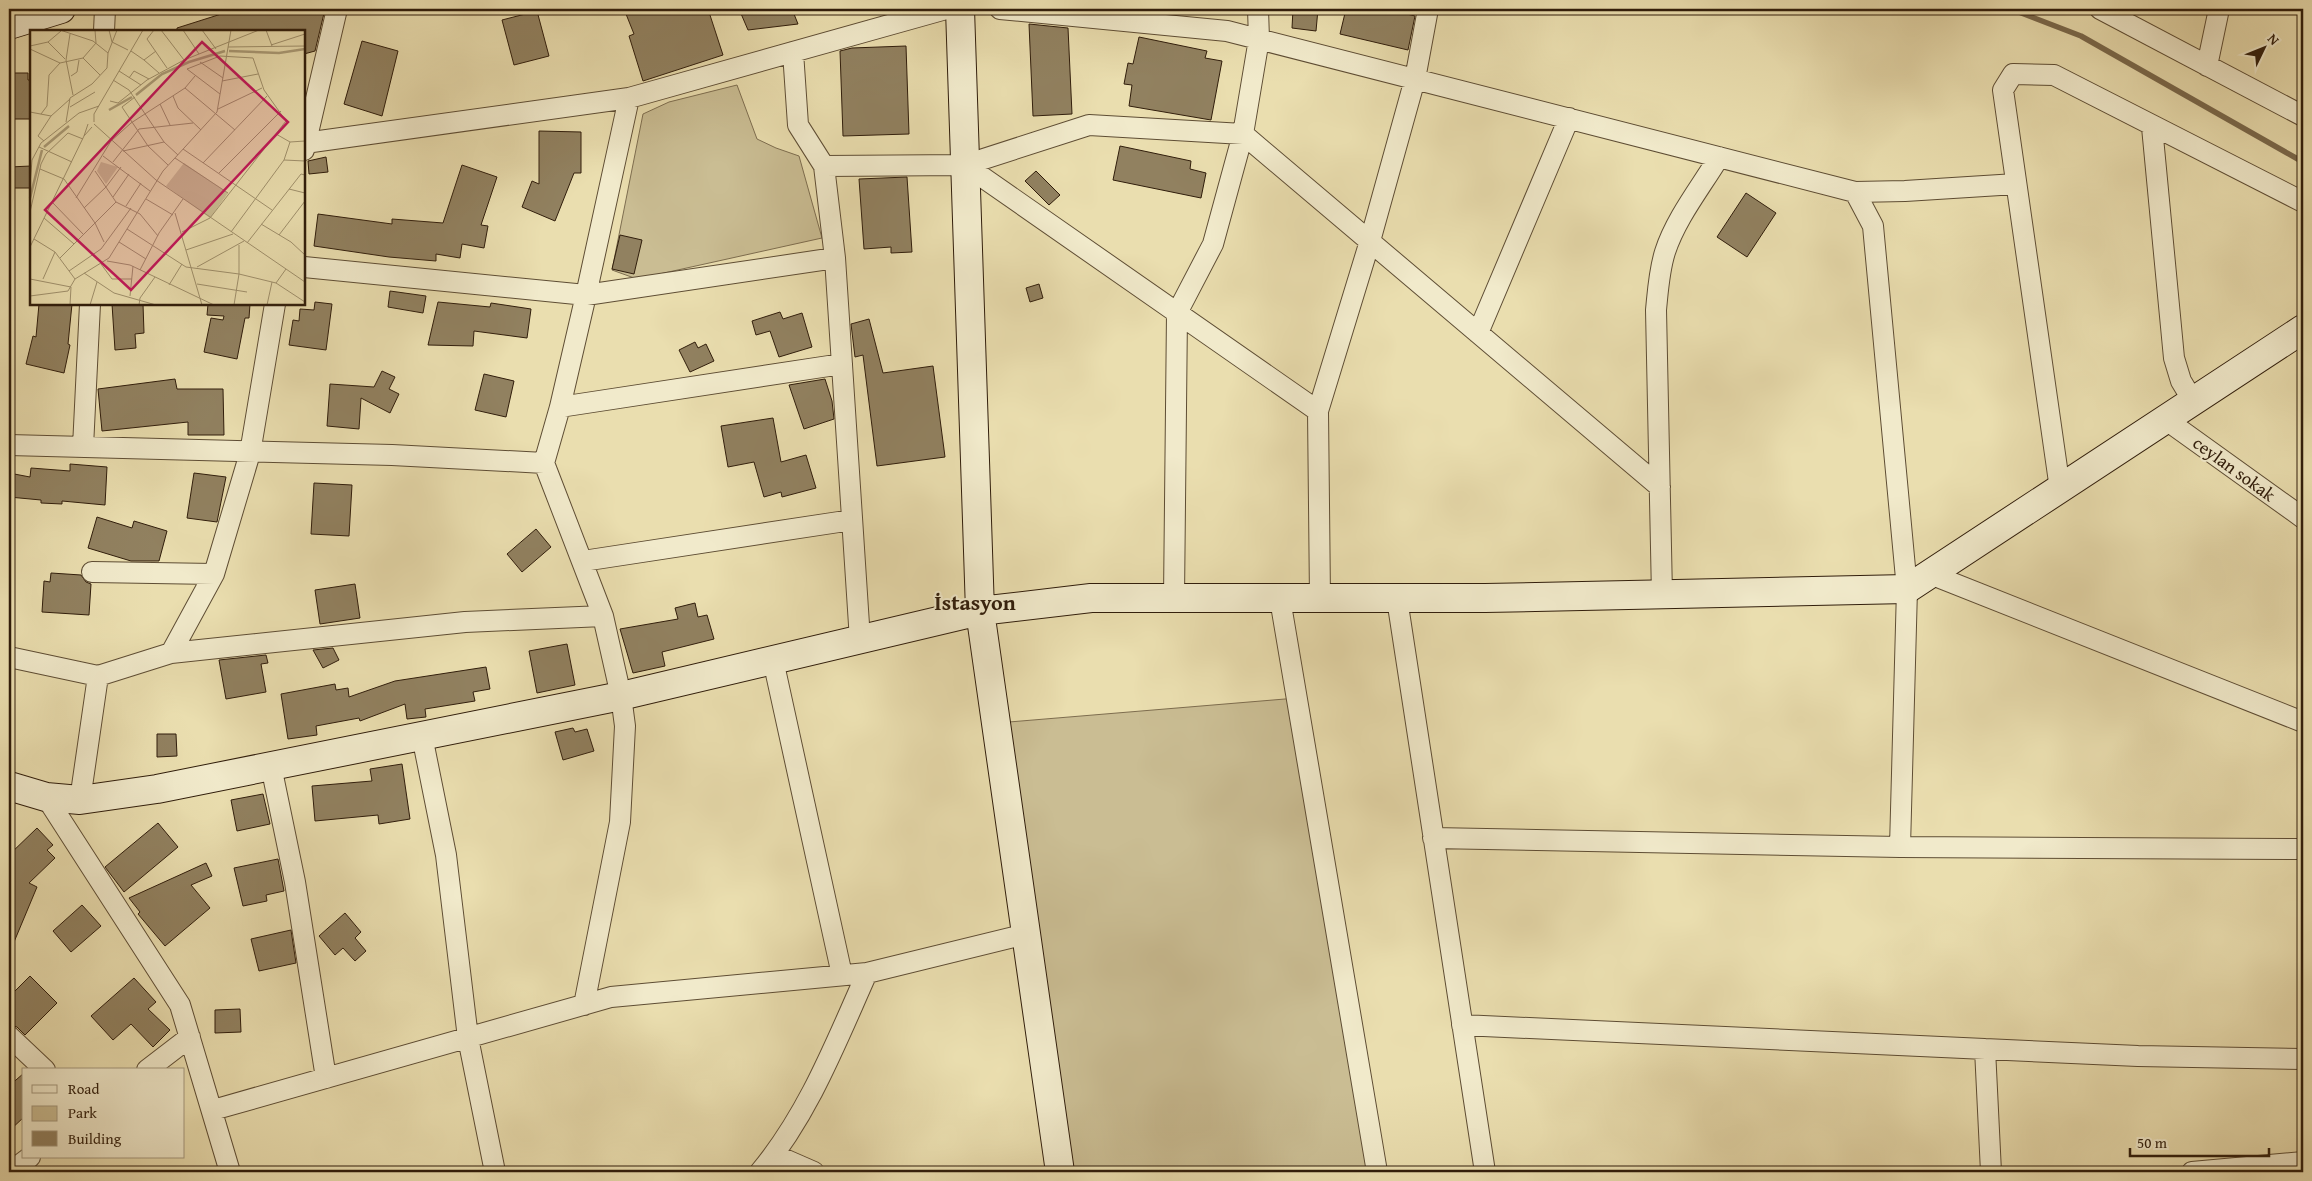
<svg xmlns="http://www.w3.org/2000/svg" width="2312" height="1181" viewBox="0 0 2312 1181" font-family="'Gentium Book Plus',serif">
	<rect width="100%" height="100%" fill="#eadeaf"/>
	<filter id="stains"><feTurbulence type="fractalNoise" baseFrequency=".004" numOctaves="4"/><feColorMatrix values="0 0 0 0 .2 0 0 0 0 .09 0 0 0 0 .02 0 0 0 .5 -.17"/></filter>
	<radialGradient id="worn" r=".72"><stop offset=".6" stop-color="#630" stop-opacity="0"/><stop offset="1" stop-color="#630" stop-opacity=".3"/></radialGradient>
	<path fill="#cabd93" stroke="#7d6d4f" d="M 737,85 L 757,139 L 776,148 L 799,156 L 822,238 L 637,279 L 612,270 L 643,114 L 669,102 Z
		M 1297,698 L 1377,1172 L 1063,1172 L 1009,722 Z"/>
	<g fill="none" stroke-linecap="round" stroke-linejoin="round">
		<path stroke="#7a694c" stroke-width="5.5" d="M 2011,9 L 2081,36 L 2303,162"/>
	</g>
	<path fill="#918160" stroke="#301d0b" d="M 237,9 L 325,9 L 315,51 L 304,54 L 304,31 L 177,31 L 177,28 Z
		M 624,9 L 708,9 L 723,55 L 643,81 L 629,36 L 634,34 Z
		M 739,9 L 792,9 L 798,24 L 748,30 Z
		M 1293,9 L 1318,9 L 1316,31 L 1292,28 Z
		M 1346,9 L 1387,9 L 1415,16 L 1408,50 L 1340,34 Z
		M 537,11 L 549,56 L 514,65 L 502,20 Z
		M 1029,24 L 1068,28 L 1072,114 L 1033,116 Z
		M 1139,37 L 1207,51 L 1205,58 L 1222,61 L 1211,120 L 1129,106 L 1132,85 L 1124,84 L 1128,63 L 1133,64 Z
		M 362,41 L 398,51 L 382,116 L 344,104 Z
		M 906,46 L 909,134 L 843,136 L 840,51 L 852,48 Z
		M 9,73 L 28,73 L 28,80 L 31,80 L 31,119 L 9,119 Z
		M 539,131 L 581,132 L 581,173 L 574,173 L 555,221 L 522,207 L 532,181 L 539,184 Z
		M 1120,146 L 1191,161 L 1190,169 L 1206,173 L 1201,198 L 1113,180 Z
		M 326,157 L 328,172 L 309,174 L 308,161 Z
		M 462,165 L 497,177 L 481,225 L 488,226 L 484,248 L 462,244 L 460,258 L 436,254 L 436,261 L 389,257 L 314,246 L 318,214 L 392,224 L 392,219 L 443,223 Z
		M 31,166 L 31,188 L 9,188 L 9,167 Z
		M 1036,171 L 1060,195 L 1049,205 L 1025,181 Z
		M 907,177 L 912,252 L 891,253 L 891,247 L 864,249 L 859,179 Z
		M 1746,193 L 1776,213 L 1747,257 L 1717,237 Z
		M 620,235 L 642,240 L 634,274 L 612,269 Z
		M 1039,284 L 1043,298 L 1030,302 L 1026,288 Z
		M 390,291 L 426,296 L 423,313 L 388,307 Z
		M 315,302 L 332,304 L 326,350 L 289,345 L 293,320 L 299,321 L 300,309 L 314,310 Z
		M 438,302 L 490,307 L 491,303 L 531,309 L 527,338 L 474,331 L 473,346 L 428,345 Z
		M 39,304 L 72,304 L 68,344 L 70,345 L 64,373 L 26,364 L 33,336 L 36,337 Z
		M 112,304 L 143,304 L 144,333 L 135,334 L 136,348 L 115,350 Z
		M 208,304 L 250,304 L 249,318 L 245,318 L 237,359 L 204,352 L 211,318 L 223,320 L 224,316 L 207,315 Z
		M 780,312 L 783,319 L 802,313 L 812,347 L 779,357 L 770,331 L 756,335 L 752,321 Z
		M 869,319 L 883,373 L 933,366 L 945,457 L 877,466 L 863,355 L 855,357 L 851,324 Z
		M 695,342 L 698,348 L 706,344 L 714,361 L 690,372 L 679,350 Z
		M 382,371 L 395,377 L 389,389 L 399,394 L 390,413 L 361,398 L 359,429 L 327,426 L 330,384 L 374,387 Z
		M 484,374 L 514,381 L 506,417 L 475,410 Z
		M 175,379 L 177,389 L 223,389 L 224,435 L 188,435 L 188,422 L 102,431 L 98,389 Z
		M 825,379 L 832,401 L 834,419 L 804,429 L 789,385 Z
		M 773,418 L 781,462 L 806,455 L 816,488 L 782,497 L 781,492 L 764,497 L 754,462 L 728,467 L 721,426 Z
		M 70,464 L 107,467 L 105,505 L 62,501 L 62,504 L 41,503 L 41,500 L 9,497 L 9,473 L 30,477 L 31,468 L 70,471 Z
		M 194,473 L 226,477 L 217,522 L 187,518 Z
		M 314,483 L 352,485 L 349,536 L 311,534 Z
		M 97,517 L 132,528 L 134,521 L 167,531 L 159,561 L 131,561 L 88,548 Z
		M 536,529 L 551,547 L 522,572 L 507,554 Z
		M 51,573 L 81,575 L 86,582 L 91,584 L 89,615 L 42,612 L 44,581 L 50,582 Z
		M 355,584 L 360,618 L 320,624 L 315,590 Z
		M 695,603 L 698,617 L 707,615 L 714,639 L 662,652 L 665,666 L 633,673 L 620,629 L 678,619 L 675,608 Z
		M 567,644 L 575,685 L 537,693 L 529,651 Z
		M 333,648 L 339,660 L 323,668 L 313,650 Z
		M 266,655 L 268,663 L 261,664 L 266,692 L 226,699 L 219,660 Z
		M 486,667 L 490,689 L 473,692 L 475,701 L 425,709 L 426,717 L 407,719 L 405,704 L 360,721 L 359,718 L 316,726 L 317,735 L 288,739 L 281,694 L 335,684 L 336,690 L 348,688 L 349,697 L 395,681 Z
		M 573,728 L 575,732 L 587,729 L 594,751 L 563,760 L 555,732 Z
		M 157,734 L 176,734 L 177,756 L 157,757 Z
		M 402,764 L 410,819 L 379,824 L 378,815 L 315,821 L 312,786 L 372,781 L 370,769 Z
		M 263,794 L 270,824 L 237,831 L 231,800 Z
		M 158,823 L 178,847 L 124,892 L 105,867 Z
		M 37,828 L 53,845 L 47,850 L 55,858 L 29,883 L 37,887 L 9,954 L 9,855 Z
		M 278,859 L 284,891 L 266,895 L 267,901 L 243,906 L 234,868 Z
		M 206,863 L 212,876 L 191,885 L 210,908 L 165,946 L 138,914 L 140,912 L 129,898 Z
		M 82,905 L 101,926 L 71,952 L 53,931 Z
		M 345,913 L 361,932 L 355,938 L 366,951 L 355,961 L 343,948 L 335,955 L 319,936 Z
		M 291,930 L 296,963 L 259,971 L 251,939 Z
		M 30,976 L 57,1003 L 25,1035 L 17,1027 L 9,1024 L 9,997 Z
		M 134,978 L 156,1002 L 148,1009 L 170,1030 L 153,1047 L 131,1024 L 113,1040 L 91,1016 Z
		M 240,1009 L 241,1032 L 215,1033 L 215,1010 Z
		M 24,1073 L 24,1117 L 9,1131 L 9,1086 Z"/>
	<g fill="none" stroke-linecap="round" stroke-linejoin="round">
		<defs>
			<path id="street" d="M 1000,9 L 1227,31 L 1855,192 L 1873,226 L 1907,589 L 1900,847
				M 2100,9 L 2303,116
				M 104,31 L 105,9
				M 793,52 L 798,125 L 824,166 L 835,258 L 860,640
				M 2207,66 L 2219,9
				M 2152,127 L 2174,358 L 2181,381 L 2193,401
				M 305,143 L 629,98 L 946,9
				M 304,150 L 337,9
				M 965,165 L 1318,411
				M 824,166 L 965,165 L 1089,125 L 1243,134 L 1660,487
				M 1855,192 L 1905,191 L 2016,184
				M 304,267 L 586,295 L 835,258
				M 1478,333 L 1569,118
				M 560,407 L 842,364
				M 2165,419 L 2303,518
				M 9,445 L 392,455 L 544,463
				M 83,447 L 90,304
				M 2060,489 L 2003,90 L 2013,74 L 2054,75 L 2303,202
				M 583,561 L 852,520
				M 92,572 L 214,574
				M 1930,574 L 2303,722
				M 1662,595 L 1656,310 C 1658,290 1659,271 1665,252 C 1676,218 1701,187 1719,157
				M 1174,598 L 1177,313 L 1213,244 L 1243,134 L 1259,39 L 1258,9
				M 1320,598 L 1318,411 L 1370,241 L 1415,79 L 1428,9
				M 1280,599 L 1377,1172
				M 1397,599 L 1485,1172
				M 171,653 L 214,574 L 250,453 L 275,304
				M 9,657 L 98,676 L 171,653 L 465,622 L 603,616
				M 773,660 L 842,975
				M 422,736 L 446,855 L 468,1038 L 495,1172
				M 271,766 L 295,882 L 326,1078
				M 46,797 L 180,1005 L 230,1172
				M 80,800 L 98,676
				M 1433,838 L 1900,847 L 2303,849
				M 584,1005 L 620,822 L 625,726 L 621,696 L 603,616 L 544,463 L 560,407 L 586,295 L 629,98
				M 1462,1025 L 2138,1056 L 2303,1059
				M 9,1036 L 45,1070
				M 1985,1049 L 1991,1172
				M 147,1070 L 190,1037
				M 213,1110 L 611,997 L 867,973 L 1026,934
				M 775,1155 L 814,1172
				M 10,1172 L 30,1157
				M 760,1172 C 809,1113 836,1042 867,973
				M 2192,1172 L 2303,1162"/>
			<path id="secondary" d="M 960,9 L 980,611 L 1060,1172
				M 9,25 L 61,9
				M 9,786 L 46,797 L 80,800 L 157,789 L 621,696 L 980,611 L 1091,598 L 1485,598 L 1907,589 L 2303,329"/>
		</defs>
		<use href="#street" stroke="#5e4d34" stroke-width="22"/>
		<use href="#secondary" stroke="#301d0b" stroke-width="30"/>
		<use href="#street" stroke="#f1eacb" stroke-width="20"/>
		<use href="#secondary" stroke="#f1eacb" stroke-width="28"/>
	</g>
	<g text-anchor="middle" stroke-width="4" stroke-linejoin="round" paint-order="stroke">
		<g font-size="18" fill="#301d0b" stroke="#f1eacb">
			<text transform="translate(2234 469) rotate(36)" y="6">ceylan sokak</text>
		</g>
		<g font-size="22" font-weight="bold" fill="#301d0b" stroke="#f1eacb">
			<text x="975" y="610">İstasyon</text>
		</g>
	</g>
	<g transform="translate(30 30)">
		<rect width="275" height="275" fill="#eadeaf"/>
		<path d="M 71,132 L 88,137 L 76,154 L 67,141 ZM 154,133 L 198,163 L 180,188 L 136,156 Z" fill="#cabd93"/>
		<path fill="none" stroke="#ab9c77" stroke-width="2.5" d="M 199,21 L 249,23 L 275,19M 106,65 L 132,44 L 159,32 L 195,21M 79,80 L 102,67M 14,117 L 39,96M 0,168 L 12,120"/>
		<path fill="none" stroke="#a0916d" stroke-width="1" d="M 30,0 L 63,11 L 78,23M 79,0 L 82,12 L 98,20M 124,0 L 117,9 L 137,38M 131,0 L 154,30M 153,0 L 169,24M 172,0 L 186,19M 236,0 L 242,16M 40,4 L 36,30 L 43,65M 18,12 L 35,29M 241,15 L 275,4M 0,16 L 18,12 L 31,1M 198,17 L 275,16M 0,19 L 30,33M 101,21 L 114,30 L 126,21M 53,28 L 70,45M 114,30 L 129,43M 170,32 L 193,48M 89,41 L 111,55M 41,46 L 47,42 L 49,30M 99,48 L 104,41 L 119,49M 83,50 L 99,60 L 134,112 L 148,125M 192,51 L 228,44M 155,58 L 165,46M 143,66 L 148,78 L 171,100M 105,67 L 92,77 L 118,116 L 138,135M 80,71 L 88,73 L 117,50 L 154,30 L 229,0M 130,74 L 140,95M 40,77 L 65,62M 188,79 L 232,58M 0,82 L 21,86 L 40,69M 11,84 L 17,76 L 19,45 L 30,33 L 53,28 L 66,13 L 65,0M 36,92 L 40,68 L 62,54 L 77,38 L 78,23 L 87,0M 64,92 L 64,84 L 113,0M 58,94 L 54,106 L 62,97M 64,94 L 126,150 L 275,252M 14,111 L 8,106 L 21,86M 260,112 L 275,111M 9,117 L 42,132M 153,119 L 242,180M 93,121 L 134,112M 73,126 L 120,161M 145,128 L 198,163M 254,130 L 275,131M 83,132 L 109,99 L 163,93M 173,133 L 237,66M 10,139 L 34,149 L 65,193 L 74,212M 65,141 L 86,172 L 110,184 L 128,206M 189,143 L 251,81M 0,155 L 2,130 L 11,113 L 49,83 L 69,76M 259,159 L 275,163M 83,167 L 99,144M 46,168 L 81,111 L 101,93 L 155,58 L 205,100M 116,169 L 143,185M 22,172 L 53,204M 96,176 L 111,153M 54,178 L 76,157 L 91,137M 0,182 L 11,134 L 16,124 L 38,103 L 53,109M 145,183 L 172,275M 14,188 L 44,214M 231,194 L 261,212 L 275,225M 97,199 L 156,237 L 209,244 L 246,253 L 275,272M 152,202 L 180,188 L 256,91 L 234,60 L 223,28 L 190,26 L 157,39 L 190,64M 201,202 L 254,130 L 260,112 L 246,104M 249,205 L 275,171M 4,209 L 25,222 L 45,249M 89,212 L 116,229M 217,213 L 271,144 L 275,145M 0,217 L 54,106M 156,220 L 203,204M 30,228 L 86,172M 77,231 L 100,235 L 184,275M 71,234 L 82,249 L 102,249M 167,237 L 214,211M 110,240 L 129,203 L 153,169M 39,241 L 71,219 L 101,178M 54,243 L 84,263 L 126,275M 0,249 L 41,257 L 40,275M 13,249 L 25,222M 246,253 L 256,239M 167,254 L 217,262M 139,255 L 152,234M 0,266 L 38,261 L 45,249 L 79,228 L 133,141 L 187,82 L 201,0M 100,266 L 103,236M 60,275 L 67,252M 109,275 L 110,268 L 125,247M 204,275 L 209,244 L 209,215M 237,275 L 242,252"/>
		<path fill="#c2185b" fill-opacity="0.15" stroke="#c2185b" stroke-width="2.5" d="M 172,12 L 258,92 L 101,260 L 15,180 Z"/>
		<rect width="275" height="275" fill="none" stroke="#301d0b" stroke-width="2.5"/>
	</g>
	<rect width="2312" height="1181" fill="none" stroke="#eadeaf" stroke-width="30"/>
	<rect x="10" y="10" width="2292" height="1161" fill="none" stroke="#301d0b" stroke-width="2.5"/>
	<rect x="15" y="15" width="2282" height="1151" fill="none" stroke="#301d0b"/>
	<rect x="22" y="1068" width="162" height="90" fill="#f1eacb" stroke="#a4987e"/>
	<rect x="32" y="1085" width="25" height="8" fill="#f1eacb" stroke="#a4987e"/>
	<text x="68" y="1094" font-size="15" fill="#301d0b">Road</text>
	<rect x="32" y="1106" width="25" height="15" fill="#cabd93" stroke="#a4987e"/>
	<text x="68" y="1118" font-size="15" fill="#301d0b">Park</text>
	<rect x="32" y="1131" width="25" height="15" fill="#918160" stroke="#a4987e"/>
	<text x="68" y="1144" font-size="15" fill="#301d0b">Building</text>
	<g transform="translate(2264 48) rotate(47)" stroke="#f1eacb" stroke-width="4" paint-order="stroke">
	<path d="M0-4L9 19L0 12L-9 19Z" fill="#301d0b"/>
	<text y="-8" font-size="14" font-weight="bold" text-anchor="middle" fill="#301d0b">N</text>
	</g>
	<path d="M2130 1148v8h139v-8" fill="none" stroke="#301d0b" stroke-width="2.5"/>
	<text x="2137" y="1148" font-size="15" fill="#301d0b" stroke="#f1eacb" stroke-width="4" paint-order="stroke">50 m</text>
	<rect width="100%" height="100%" filter="url(#stains)"/>
	<rect width="100%" height="100%" fill="url(#worn)"/>
</svg>
